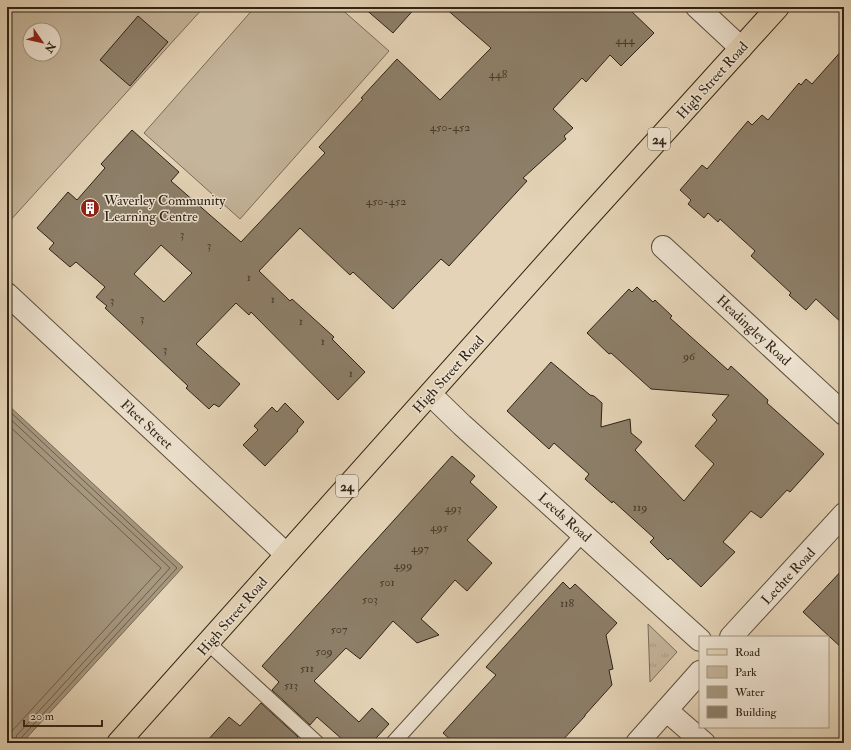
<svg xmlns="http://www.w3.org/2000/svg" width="851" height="750" viewBox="0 0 851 750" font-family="'IM FELL Double Pica',serif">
	<defs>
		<pattern id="grass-tufts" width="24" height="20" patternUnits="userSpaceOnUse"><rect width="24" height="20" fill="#c5b59b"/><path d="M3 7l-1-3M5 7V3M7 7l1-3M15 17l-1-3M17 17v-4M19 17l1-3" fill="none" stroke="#aa9b85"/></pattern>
	</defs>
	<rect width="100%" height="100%" fill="#e4d3b6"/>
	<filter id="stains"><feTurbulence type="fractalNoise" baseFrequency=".005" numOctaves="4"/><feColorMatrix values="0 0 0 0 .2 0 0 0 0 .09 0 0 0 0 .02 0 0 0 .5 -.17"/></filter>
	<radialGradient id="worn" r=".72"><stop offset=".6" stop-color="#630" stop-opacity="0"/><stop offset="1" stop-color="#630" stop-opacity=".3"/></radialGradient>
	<path fill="url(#grass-tufts)" stroke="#7a6c58" d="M 648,624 L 677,652 L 650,682 Z"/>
	<path fill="#c5b59b" stroke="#7a6c58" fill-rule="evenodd" d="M 7,7 L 204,7 L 7,224 ZM 30,30 L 54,30 L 54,54 L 30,54 Z
		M 255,7 L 339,7 L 389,51 L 240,219 L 144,133 Z"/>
	<path fill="#a6977f" stroke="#766955" d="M 7,404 L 183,567 L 22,743 L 7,743 Z"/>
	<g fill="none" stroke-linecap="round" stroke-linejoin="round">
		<path stroke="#6a5d4a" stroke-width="1" d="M 7,409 L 177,568 L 20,739 L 19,743
			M 7,416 L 170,568 L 17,735 L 14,743
			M 7,424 L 161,568 L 12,731 L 9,737 L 8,743"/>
	</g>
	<path fill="#8d7f69" stroke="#2f2315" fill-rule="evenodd" d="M 363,7 L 416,7 L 393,33 Z
		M 444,7 L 627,7 L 654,33 L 621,66 L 610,55 L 586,82 L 582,78 L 553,109 L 573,128 L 564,136 L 566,139 L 523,178 L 527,181 L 449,266 L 441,259 L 393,309 L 353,272 L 350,275 L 300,228 L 259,271 L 290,301 L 292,299 L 334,337 L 332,339 L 365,372 L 338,400 L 251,312 L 249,315 L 236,303 L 196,344 L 240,384 L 219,407 L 214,404 L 209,409 L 186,388 L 188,386 L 105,308 L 107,306 L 96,297 L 105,287 L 76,262 L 70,267 L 49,249 L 54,243 L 37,228 L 68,192 L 77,200 L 105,168 L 101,164 L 132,130 L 179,172 L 171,181 L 241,242 L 325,153 L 319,147 L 363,99 L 361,98 L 397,59 L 440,100 L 491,48 ZM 161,245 L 192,273 L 164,302 L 134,274 Z
		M 138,16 L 168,42 L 130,86 L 100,60 Z
		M 844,48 L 844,325 L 816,299 L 806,310 L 789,295 L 791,293 L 751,256 L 755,251 L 720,219 L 718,222 L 708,213 L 704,218 L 688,204 L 691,200 L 680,190 L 702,165 L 707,169 L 748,121 L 752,125 L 762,115 L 768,120 L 799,83 L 801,85 L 806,79 L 812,84 Z
		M 637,287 L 653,302 L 655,300 L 672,316 L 670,318 L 728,370 L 731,366 L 768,400 L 767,403 L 824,454 L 790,492 L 787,490 L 761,518 L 751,511 L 723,542 L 735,552 L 701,587 L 670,558 L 668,560 L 650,542 L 654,538 L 613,501 L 612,503 L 585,479 L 589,474 L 554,443 L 549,449 L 507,411 L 551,362 L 590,395 L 594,396 L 602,403 L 601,427 L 630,419 L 631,433 L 642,442 L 635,450 L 684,501 L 714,464 L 695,446 L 717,420 L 712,415 L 729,395 L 651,389 L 611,353 L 609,354 L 587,333 L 629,289 L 632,292 Z
		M 285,403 L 304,422 L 297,430 L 298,431 L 265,466 L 243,445 L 258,430 L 254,426 L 272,407 L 277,412 Z
		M 452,456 L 475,476 L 470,482 L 497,507 L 467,540 L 492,563 L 467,591 L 455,580 L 421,619 L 439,635 L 417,643 L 393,621 L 360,659 L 346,648 L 314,681 L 359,722 L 372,708 L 389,724 L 376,738 L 382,743 L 340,743 L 343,740 L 317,717 L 310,725 L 272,690 L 279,682 L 262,666 Z
		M 844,568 L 844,650 L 803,612 Z
		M 563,582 L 570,589 L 575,584 L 617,623 L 606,635 L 613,669 L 609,670 L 612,685 L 585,715 L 585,716 L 560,743 L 454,743 L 443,733 L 496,675 L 486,667 Z
		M 261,703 L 298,737 L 293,743 L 205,743 L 229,717 L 240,726 Z"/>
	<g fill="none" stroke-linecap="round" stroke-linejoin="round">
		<defs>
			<path id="lane" d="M 208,643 L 317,743
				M 393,743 L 583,534"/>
			<path id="street" d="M 697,7 L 741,48
				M 663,247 L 844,414
				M 7,294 L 286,554
				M 430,394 L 462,425 L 700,640
				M 731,637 L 844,514
				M 666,710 L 704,743
				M 637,743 L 700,672"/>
			<path id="primary" d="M 118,743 L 577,229 L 778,7"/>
		</defs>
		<use href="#lane" stroke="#5c4f3d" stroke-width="16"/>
		<use href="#street" stroke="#5c4f3d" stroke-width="24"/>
		<use href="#primary" stroke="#2f2315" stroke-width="24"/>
		<use href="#lane" stroke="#ede2d0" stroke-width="14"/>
		<use href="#street" stroke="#ede2d0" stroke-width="22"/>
		<use href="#primary" stroke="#e4d3b6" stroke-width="22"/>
	</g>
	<defs>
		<symbol id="building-disc" viewBox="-11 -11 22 22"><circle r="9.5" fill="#8f2418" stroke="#ede2d0"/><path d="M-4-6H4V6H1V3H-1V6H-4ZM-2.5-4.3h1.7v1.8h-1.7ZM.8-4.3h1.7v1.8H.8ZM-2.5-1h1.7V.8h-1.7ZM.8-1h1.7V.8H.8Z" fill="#fff"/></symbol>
	</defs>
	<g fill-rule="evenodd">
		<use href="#building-disc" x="79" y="197" width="22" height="22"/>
	</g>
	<g text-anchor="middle" stroke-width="3" stroke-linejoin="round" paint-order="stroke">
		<g font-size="12" fill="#463a2a">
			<text x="625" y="44">444</text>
			<text x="498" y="78">448</text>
			<text x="450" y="131">450-452</text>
			<text x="386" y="205">450-452</text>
			<text x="182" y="238">3</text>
			<text x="209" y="249">3</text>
			<text x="249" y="281">1</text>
			<text x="273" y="303">1</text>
			<text x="112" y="304">3</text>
			<text x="142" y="322">3</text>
			<text x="301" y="325">1</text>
			<text x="323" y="345">1</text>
			<text x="165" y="353">3</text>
			<text x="689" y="360">96</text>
			<text x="351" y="377">1</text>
			<text x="640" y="511">119</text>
			<text x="453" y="512">493</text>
			<text x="439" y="531">495</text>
			<text x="420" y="552">497</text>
			<text x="403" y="569">499</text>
			<text x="387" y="586">501</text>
			<text x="370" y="603">503</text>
			<text x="567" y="607">118</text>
			<text x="339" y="633">507</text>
			<text x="324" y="655">509</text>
			<text x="307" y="672">511</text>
			<text x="291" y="689">513</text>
		</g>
		<g fill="#ede2d0" stroke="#685c4d" stroke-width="1">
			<rect x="648" y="128" width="22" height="22" rx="3"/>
			<rect x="336" y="475" width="22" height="22" rx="3"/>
		</g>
		<g font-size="13" font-weight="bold" fill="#2f2315">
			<text x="659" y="144">24</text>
			<text x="347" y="491">24</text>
		</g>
		<g font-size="14" fill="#2f2315" stroke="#ede2d0">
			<text transform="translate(712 80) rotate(-48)" y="5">High Street Road</text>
			<text transform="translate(754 330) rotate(43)" y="5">Headingley Road</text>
			<text transform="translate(448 374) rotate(-48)" y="5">High Street Road</text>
			<text transform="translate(147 424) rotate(43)" y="5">Fleet Street</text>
			<text transform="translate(565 517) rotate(42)" y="5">Leeds Road</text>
			<text transform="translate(788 576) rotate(-47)" y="5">Lechte Road</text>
			<text transform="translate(232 616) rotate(-49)" y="5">High Street Road</text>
		</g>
		<g font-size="14" fill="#2f2315" stroke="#ede2d0" text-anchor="start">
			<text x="104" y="205">Waverley Community<tspan x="104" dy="16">Learning Centre</tspan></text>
		</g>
	</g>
	<rect width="851" height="750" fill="none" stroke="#e4d3b6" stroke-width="24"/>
	<rect x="8" y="8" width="835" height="734" fill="none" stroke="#2f2315" stroke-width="2"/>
	<rect x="12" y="12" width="827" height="726" fill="none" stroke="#2f2315"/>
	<rect x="699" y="636" width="130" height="92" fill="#ede2d0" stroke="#a19685"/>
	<rect x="707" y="649" width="20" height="6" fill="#e4d3b6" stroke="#a19685"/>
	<text x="735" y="656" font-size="12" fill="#2f2315">Road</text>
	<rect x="707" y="666" width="20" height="12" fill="#c5b59b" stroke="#a19685"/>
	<text x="735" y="676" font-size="12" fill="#2f2315">Park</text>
	<rect x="707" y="686" width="20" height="12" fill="#a6977f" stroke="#a19685"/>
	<text x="735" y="696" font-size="12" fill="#2f2315">Water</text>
	<rect x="707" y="706" width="20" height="12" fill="#8d7f69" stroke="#a19685"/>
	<text x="735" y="716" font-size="12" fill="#2f2315">Building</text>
	<g transform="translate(42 42) rotate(124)"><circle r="19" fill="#ede2d0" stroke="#a19685"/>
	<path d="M0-3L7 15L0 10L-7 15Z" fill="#8f2418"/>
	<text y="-6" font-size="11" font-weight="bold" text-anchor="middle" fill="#2f2315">N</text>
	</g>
	<path d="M24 720v6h78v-6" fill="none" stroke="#2f2315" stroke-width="2"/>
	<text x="30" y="720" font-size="12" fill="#2f2315" stroke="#ede2d0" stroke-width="3" paint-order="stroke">20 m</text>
	<rect width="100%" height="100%" filter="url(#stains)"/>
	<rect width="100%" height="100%" fill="url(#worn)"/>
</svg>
